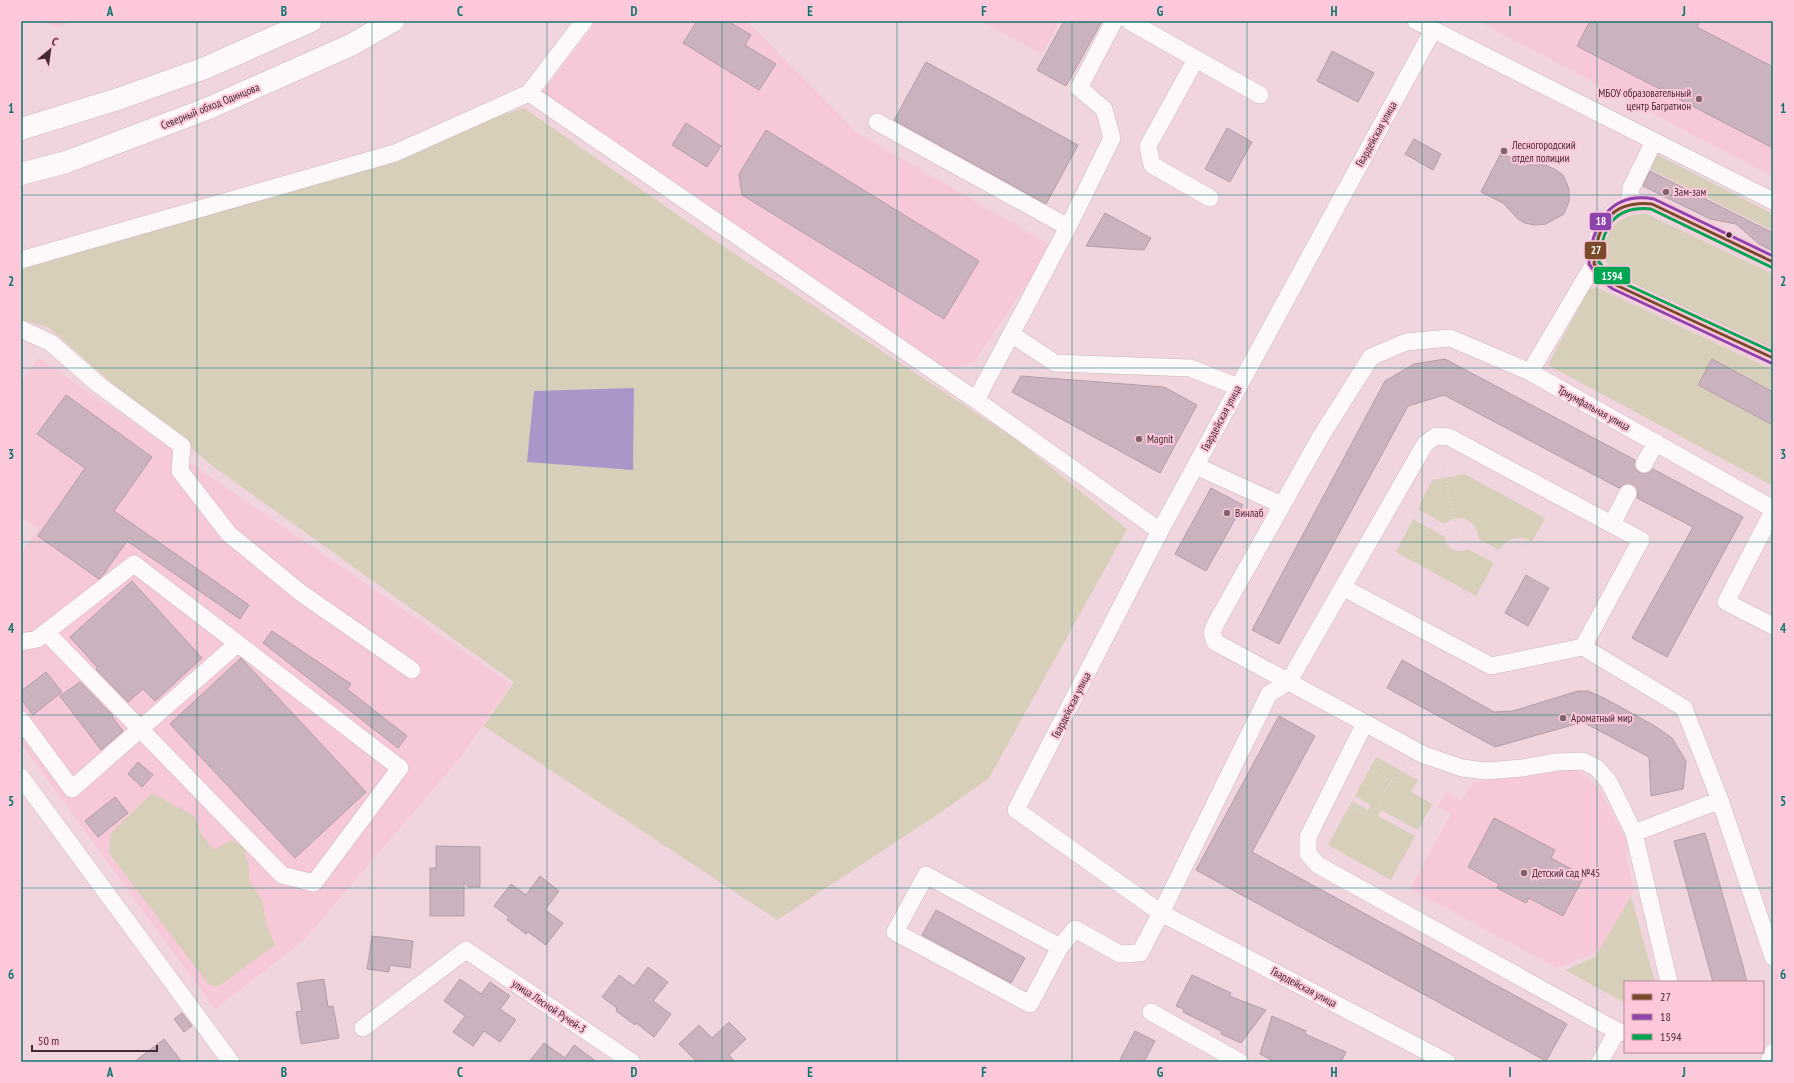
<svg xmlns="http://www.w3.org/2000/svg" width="1794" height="1083" viewBox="0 0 1794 1083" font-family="'PT Sans Narrow',sans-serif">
	<rect width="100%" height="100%" fill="#f1d5de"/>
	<path fill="#f6c8d8" d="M 41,21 L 71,21 L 57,28 Z
		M 597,21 L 747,21 L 856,132 L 1052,246 L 974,362 L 947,369 L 541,94 Z
		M 981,21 L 1060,21 L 1042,54 Z
		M 1478,21 L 1773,21 L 1773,177 Z
		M 39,358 L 511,684 L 460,758 L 304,940 L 215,1009 L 21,744 L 21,553 L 39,529 L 21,517 L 21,382 Z
		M 1569,768 L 1587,776 L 1600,790 L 1628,844 L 1626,857 L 1634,891 L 1598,952 L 1557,968 L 1410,889 L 1451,814 L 1438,807 L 1446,792 L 1462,801 L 1472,783 L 1550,769 Z"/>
	<path fill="#d7cfb9" d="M 524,108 L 711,238 L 1021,443 L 1127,529 L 989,778 L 937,815 L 777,920 L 484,726 L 514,682 L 214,467 L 113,384 L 48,327 L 21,320 L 21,267 Z
		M 1658,155 L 1773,214 L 1773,231 L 1644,166 L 1649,158 Z
		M 1647,214 L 1773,274 L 1773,350 L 1628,284 C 1619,276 1609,270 1605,258 C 1599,241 1613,222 1629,216 C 1634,214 1641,214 1647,214 Z
		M 1598,288 L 1773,370 L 1773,486 L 1548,365 L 1589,289 Z
		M 1465,474 L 1545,518 L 1532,542 C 1519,535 1508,537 1499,550 L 1479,539 C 1477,520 1460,512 1444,524 L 1418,509 L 1432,480 Z
		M 1413,519 L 1445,537 C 1446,550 1457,554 1468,549 L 1494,563 L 1476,596 L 1396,552 Z
		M 1376,757 L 1418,780 L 1411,792 L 1432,804 L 1418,830 L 1381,810 L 1378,816 L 1415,836 L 1391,880 L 1328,845 L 1352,801 L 1368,810 L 1371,805 L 1355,796 Z
		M 152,793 L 194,816 L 200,832 L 214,850 L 231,840 L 244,847 L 249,869 L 249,881 L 262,900 L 266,923 L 275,945 L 219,986 L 209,985 L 109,853 L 111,833 Z
		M 1631,896 L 1655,982 L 1625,982 L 1625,1003 L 1565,970 L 1595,957 Z"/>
	<path fill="#aa96c8" d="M 634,388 L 633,470 L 527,462 L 534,391 Z"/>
	<path fill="#cab3bf" stroke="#b39da8" d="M 697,21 L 728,21 L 751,35 L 745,45 L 776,64 L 759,90 L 683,43 Z
		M 1064,21 L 1102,21 L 1066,86 L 1037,70 Z
		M 1590,21 L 1700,21 L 1697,27 L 1773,67 L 1773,148 L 1577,46 Z
		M 1332,51 L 1374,73 L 1358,102 L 1317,81 Z
		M 926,62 L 1078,145 L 1046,204 L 894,120 Z
		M 686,123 L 721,146 L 707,167 L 672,145 Z
		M 1227,128 L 1252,142 L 1230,182 L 1205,169 Z
		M 766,130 L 979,261 L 944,319 L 742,195 L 739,174 Z
		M 1414,139 L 1441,154 L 1433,170 L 1405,154 Z
		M 1501,153 L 1526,165 L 1546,165 L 1556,170 L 1563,175 L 1569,189 L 1569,201 L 1564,214 L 1546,224 L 1535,225 L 1525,223 L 1518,219 L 1503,203 L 1481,192 Z
		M 1650,171 L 1773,233 L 1773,251 L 1759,244 L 1736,224 L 1710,219 L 1643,186 Z
		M 1105,213 L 1151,238 L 1144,250 L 1086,246 Z
		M 1445,359 L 1635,460 L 1635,469 L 1640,473 L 1649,473 L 1653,469 L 1743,517 L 1667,657 L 1632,638 L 1693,527 L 1637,498 L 1638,492 L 1633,484 L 1627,483 L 1619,488 L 1444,395 L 1408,406 L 1279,644 L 1252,630 L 1385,381 L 1414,364 Z
		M 1712,359 L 1773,392 L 1773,425 L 1698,385 Z
		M 1021,376 L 1164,387 L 1197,405 L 1160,473 L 1012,392 Z
		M 66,395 L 152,457 L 114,511 L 249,605 L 240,619 L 127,541 L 103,575 L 99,579 L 38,536 L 85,468 L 37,434 Z
		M 1211,488 L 1243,505 L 1206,571 L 1175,554 Z
		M 1526,575 L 1549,588 L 1528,626 L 1505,613 Z
		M 132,581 L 202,658 L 155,701 L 143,689 L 128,702 L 96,669 L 98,668 L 70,637 Z
		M 272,631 L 351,684 L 347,689 L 407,736 L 398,748 L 263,643 Z
		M 241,658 L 366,792 L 295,858 L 170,724 Z
		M 1402,660 L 1494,712 L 1513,711 L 1578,691 L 1588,691 L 1604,698 L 1655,726 L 1672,738 L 1686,761 L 1683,789 L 1651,796 L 1649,757 L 1583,722 L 1495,747 L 1387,688 Z
		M 46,672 L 62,692 L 33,715 L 21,699 L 21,691 Z
		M 80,682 L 113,716 L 112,717 L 123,731 L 101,750 L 60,696 Z
		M 1279,716 L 1315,736 L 1252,852 L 1567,1024 L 1546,1061 L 1196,870 Z
		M 138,762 L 153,775 L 142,787 L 128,774 Z
		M 115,797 L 128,813 L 98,837 L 85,821 Z
		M 1494,818 L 1555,850 L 1551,858 L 1584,876 L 1563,916 L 1529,898 L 1526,903 L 1497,888 L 1499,884 L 1468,867 Z
		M 1705,833 L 1743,966 L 1747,982 L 1713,982 L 1674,841 Z
		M 436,846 L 480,847 L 480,887 L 469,887 L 464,883 L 464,916 L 430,916 L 430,868 L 436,868 Z
		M 540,876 L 559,891 L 545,910 L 563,923 L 546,945 L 528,932 L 526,934 L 507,920 L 509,917 L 494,906 L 511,884 L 526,895 Z
		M 936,910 L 1025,958 L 1011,983 L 922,935 Z
		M 372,936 L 413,941 L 410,968 L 390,965 L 389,972 L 367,969 Z
		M 648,967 L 668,982 L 653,1001 L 671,1014 L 654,1037 L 636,1023 L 635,1025 L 616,1011 L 617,1008 L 602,997 L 619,975 L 634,986 Z
		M 1192,975 L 1231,993 L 1229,996 L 1266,1010 L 1241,1043 L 1221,1034 L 1221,1031 L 1183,1012 L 1184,1009 L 1176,1006 Z
		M 324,979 L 328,1007 L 333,1006 L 339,1038 L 301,1044 L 296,1012 L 302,1011 L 297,983 Z
		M 460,979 L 481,994 L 490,982 L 510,996 L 500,1009 L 516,1020 L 500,1042 L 484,1031 L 473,1046 L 453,1032 L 465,1016 L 444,1001 Z
		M 182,1013 L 192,1026 L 184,1032 L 174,1019 Z
		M 1272,1016 L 1306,1031 L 1305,1034 L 1346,1052 L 1341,1062 L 1275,1062 L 1260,1054 Z
		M 729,1022 L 746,1039 L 729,1055 L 735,1062 L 697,1062 L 679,1044 L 699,1025 L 712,1038 Z
		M 1135,1031 L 1155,1041 L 1144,1062 L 1119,1062 Z
		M 164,1039 L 182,1062 L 134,1062 Z
		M 544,1043 L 565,1058 L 574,1045 L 597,1062 L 529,1062 Z"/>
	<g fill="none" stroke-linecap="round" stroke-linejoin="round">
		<path stroke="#ceb3bc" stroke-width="17" stroke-dasharray="17 8" stroke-linecap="butt" d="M 1628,493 L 1644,464"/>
		<defs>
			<path id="minor" d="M 1129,21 L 1260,95
				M 1416,21 L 1773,201
				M 1433,30 L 1160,531 L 1016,810 L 1161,913 L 1447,1062
				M 1196,59 L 1148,146 L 1152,165 L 1210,198
				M 529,93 L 976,400 L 1160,531
				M 877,122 L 1068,227 L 976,400
				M 1630,203 L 1631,188 L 1654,141
				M 1068,227 L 1112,138 L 1104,109 L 1079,88 L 1114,21
				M 21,260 L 395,153 L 529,93 L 584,21
				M 1594,264 L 1604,276 L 1616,285 L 1773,358
				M 21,329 L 51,343 L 99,385 L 182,446 L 180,471 L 229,534 L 301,593 L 412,670
				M 1011,334 L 1055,363 L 1190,368 L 1238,387
				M 1530,372 L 1594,264 C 1595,230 1612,195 1652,204 L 1773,262
				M 1644,464 L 1656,442
				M 1196,466 L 1282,505
				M 1773,511 L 1726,602 L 1773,626
				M 1612,524 L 1628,493
				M 21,642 L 37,639 L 134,564 L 400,768 L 314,883 L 282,875 L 46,632
				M 1583,647 L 1684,708 L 1720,800 L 1773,957
				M 21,720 L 72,789 L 237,644
				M 1365,723 L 1308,837 L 1308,854 L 1318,865 L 1617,1031 L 1625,1033
				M 21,777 L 231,1062
				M 1634,833 L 1720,800
				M 1060,947 L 1030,1004 L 895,932 L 926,875 L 1060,947 L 1075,929 L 1120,954 L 1140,953 L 1161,913 L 1269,694 L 1289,681 L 1425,444 L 1436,436 L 1449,437 L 1641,540 L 1583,647 L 1491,666 L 1344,588
				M 1669,982 L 1634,833 L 1609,782 L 1597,768 L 1583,761 L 1557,762 L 1522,768 L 1486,771 L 1462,768 L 1424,755 L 1215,642 L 1212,633 L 1216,623 L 1321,436 L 1371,357 L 1406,342 L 1450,338 L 1530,372 L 1773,509
				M 1151,1012 L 1240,1062
				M 363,1028 L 466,950 L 632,1062
				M 1600,1062 L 1617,1031
				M 1769,1062 L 1773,1052"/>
			<path id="highway" d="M 21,129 L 118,99 L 205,68 L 311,21
				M 21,174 L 66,162 L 209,108 L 351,45 L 393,21"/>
		</defs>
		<use href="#minor" stroke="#cdb4bc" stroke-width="18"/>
		<use href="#highway" stroke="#cdb4bc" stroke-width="23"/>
		<path stroke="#ded6d9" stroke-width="2.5" stroke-dasharray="1 3" stroke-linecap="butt" d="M 1440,454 L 1458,537
			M 1407,508 L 1458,537 L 1587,607
			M 1462,632 L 1507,549 L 1518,542 L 1535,551
			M 1484,644 L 1555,513
			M 1391,781 L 1395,782 L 1406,762
			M 1344,802 L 1372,817 L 1391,781 L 1362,765"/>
		<use href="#minor" stroke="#fdf9fa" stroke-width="17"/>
		<use href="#highway" stroke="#fdf9fa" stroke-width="22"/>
		<defs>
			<path id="bus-1" d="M 1773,262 L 1652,204 C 1609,200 1597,226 1594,264 L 1604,276 L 1616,285 L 1773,358"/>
			<path id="bus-2" d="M 1771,363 L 1613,289 L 1601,280 L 1589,264 C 1592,225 1609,191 1654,199 L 1773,256"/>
			<path id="bus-3" d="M 1771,267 L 1651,209 C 1613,205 1602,229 1599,262 L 1607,272 L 1619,281 L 1773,352"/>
		</defs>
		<use href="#bus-1" stroke="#fec8db" stroke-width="6"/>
		<use href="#bus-2" stroke="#fec8db" stroke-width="6"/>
		<use href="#bus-3" stroke="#fec8db" stroke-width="6"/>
		<use href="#bus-1" stroke="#7a4b2a" stroke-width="3"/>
		<use href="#bus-2" stroke="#8e44ad" stroke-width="3"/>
		<use href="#bus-3" stroke="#00a651" stroke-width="3"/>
	</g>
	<path fill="none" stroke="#0f766e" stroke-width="1" stroke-opacity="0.55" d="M 197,21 L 197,1062M 372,21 L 372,1062M 547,21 L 547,1062M 722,21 L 722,1062M 897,21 L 897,1062M 1072,21 L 1072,1062M 1247,21 L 1247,1062M 1422,21 L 1422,1062M 1597,21 L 1597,1062M 21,195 L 1773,195M 21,368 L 1773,368M 21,542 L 1773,542M 21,715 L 1773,715M 21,888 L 1773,888"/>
	<g fill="#80656f" stroke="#fec8db" stroke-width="1.5">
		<circle cx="1699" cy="99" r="4"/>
		<circle cx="1504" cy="151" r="4"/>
		<circle cx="1666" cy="192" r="4"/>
		<circle cx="1139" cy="439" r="4"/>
		<circle cx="1227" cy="513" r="4"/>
		<circle cx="1563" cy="718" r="4"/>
		<circle cx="1524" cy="873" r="4"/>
	</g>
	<circle fill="#432933" stroke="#fec8db" stroke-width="1.5" cx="1729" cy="235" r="3.5"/>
	<g text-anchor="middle" stroke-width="4" stroke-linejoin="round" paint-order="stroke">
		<g font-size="11" fill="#432933" stroke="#fec8db" text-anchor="start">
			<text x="1691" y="97" text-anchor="end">МБОУ образовательный<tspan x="1691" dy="13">центр Багратион</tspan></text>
			<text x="1512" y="149">Лесногородский<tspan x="1512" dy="13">отдел полиции</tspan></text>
			<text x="1674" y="196">Зам-зам</text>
			<text x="1147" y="443">Magnit</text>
			<text x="1235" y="517">Винлаб</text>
			<text x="1571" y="722">Ароматный мир</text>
			<text x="1532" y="877">Детский сад №45</text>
		</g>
		<g font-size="11" fill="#432933" stroke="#fec8db">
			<text transform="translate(210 106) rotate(-22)" y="4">Северный обход Одинцова</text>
			<text transform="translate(1376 134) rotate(-61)" y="4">Гвардейская улица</text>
			<text transform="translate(1594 408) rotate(29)" y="4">Триумфальная улица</text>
			<text transform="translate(1221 418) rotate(-62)" y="4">Гвардейская улица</text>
			<text transform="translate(1071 705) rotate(-63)" y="4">Гвардейская улица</text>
			<text transform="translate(1304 987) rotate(28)" y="4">Гвардейская улица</text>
			<text transform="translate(549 1006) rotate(34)" y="4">улица Лесной Ручей-3</text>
		</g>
	</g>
	<g stroke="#fec8db" stroke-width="1.5">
		<rect x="1589" y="212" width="23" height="19" rx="4" fill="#8e44ad"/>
		<rect x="1584" y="241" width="23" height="19" rx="4" fill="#7a4b2a"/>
		<rect x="1593" y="266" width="38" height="19" rx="4" fill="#00a651"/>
	</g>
	<g font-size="11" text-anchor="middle" font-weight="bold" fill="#fff">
		<text x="1601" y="225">18</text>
		<text x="1596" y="254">27</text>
		<text x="1612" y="280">1594</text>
	</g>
	<rect width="1794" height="1083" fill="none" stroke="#fec8db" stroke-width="44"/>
	<rect x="1624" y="981" width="140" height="72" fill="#fec8db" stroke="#b38898"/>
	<rect x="1632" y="994" width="20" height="6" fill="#7a4b2a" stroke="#b38898"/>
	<text x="1660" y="1001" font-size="12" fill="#432933">27</text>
	<rect x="1632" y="1014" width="20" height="6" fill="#8e44ad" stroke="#b38898"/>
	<text x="1660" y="1021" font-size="12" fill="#432933">18</text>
	<rect x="1632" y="1034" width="20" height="6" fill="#00a651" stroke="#b38898"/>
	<text x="1660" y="1041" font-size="12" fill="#432933">1594</text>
	<g transform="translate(50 50) rotate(29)" stroke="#fec8db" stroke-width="3" paint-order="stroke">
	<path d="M0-3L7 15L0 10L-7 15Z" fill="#432933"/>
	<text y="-6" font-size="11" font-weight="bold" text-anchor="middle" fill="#432933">С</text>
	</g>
	<path d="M32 1045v6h125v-6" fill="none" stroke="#432933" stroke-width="2"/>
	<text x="38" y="1045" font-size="12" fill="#432933" stroke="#fec8db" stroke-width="3" paint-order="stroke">50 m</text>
	<rect x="22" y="22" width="1750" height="1039" fill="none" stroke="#0f766e" stroke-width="1.5"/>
	<g font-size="13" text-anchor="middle" font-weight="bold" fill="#0f766e">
		<text x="110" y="16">A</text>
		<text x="284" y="16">B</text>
		<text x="460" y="16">C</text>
		<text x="634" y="16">D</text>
		<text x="810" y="16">E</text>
		<text x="984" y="16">F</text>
		<text x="1160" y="16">G</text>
		<text x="1334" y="16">H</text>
		<text x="1510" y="16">I</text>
		<text x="1684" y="16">J</text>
		<text x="11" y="113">1</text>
		<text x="1783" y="113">1</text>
		<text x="11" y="286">2</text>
		<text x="1783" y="286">2</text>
		<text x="11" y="459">3</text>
		<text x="1783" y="459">3</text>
		<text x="11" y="633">4</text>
		<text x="1783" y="633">4</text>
		<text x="11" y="806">5</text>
		<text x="1783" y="806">5</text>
		<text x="11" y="979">6</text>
		<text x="1783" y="979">6</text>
		<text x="110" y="1077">A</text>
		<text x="284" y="1077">B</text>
		<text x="460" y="1077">C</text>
		<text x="634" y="1077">D</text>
		<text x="810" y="1077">E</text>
		<text x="984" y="1077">F</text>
		<text x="1160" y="1077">G</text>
		<text x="1334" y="1077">H</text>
		<text x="1510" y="1077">I</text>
		<text x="1684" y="1077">J</text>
	</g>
</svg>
